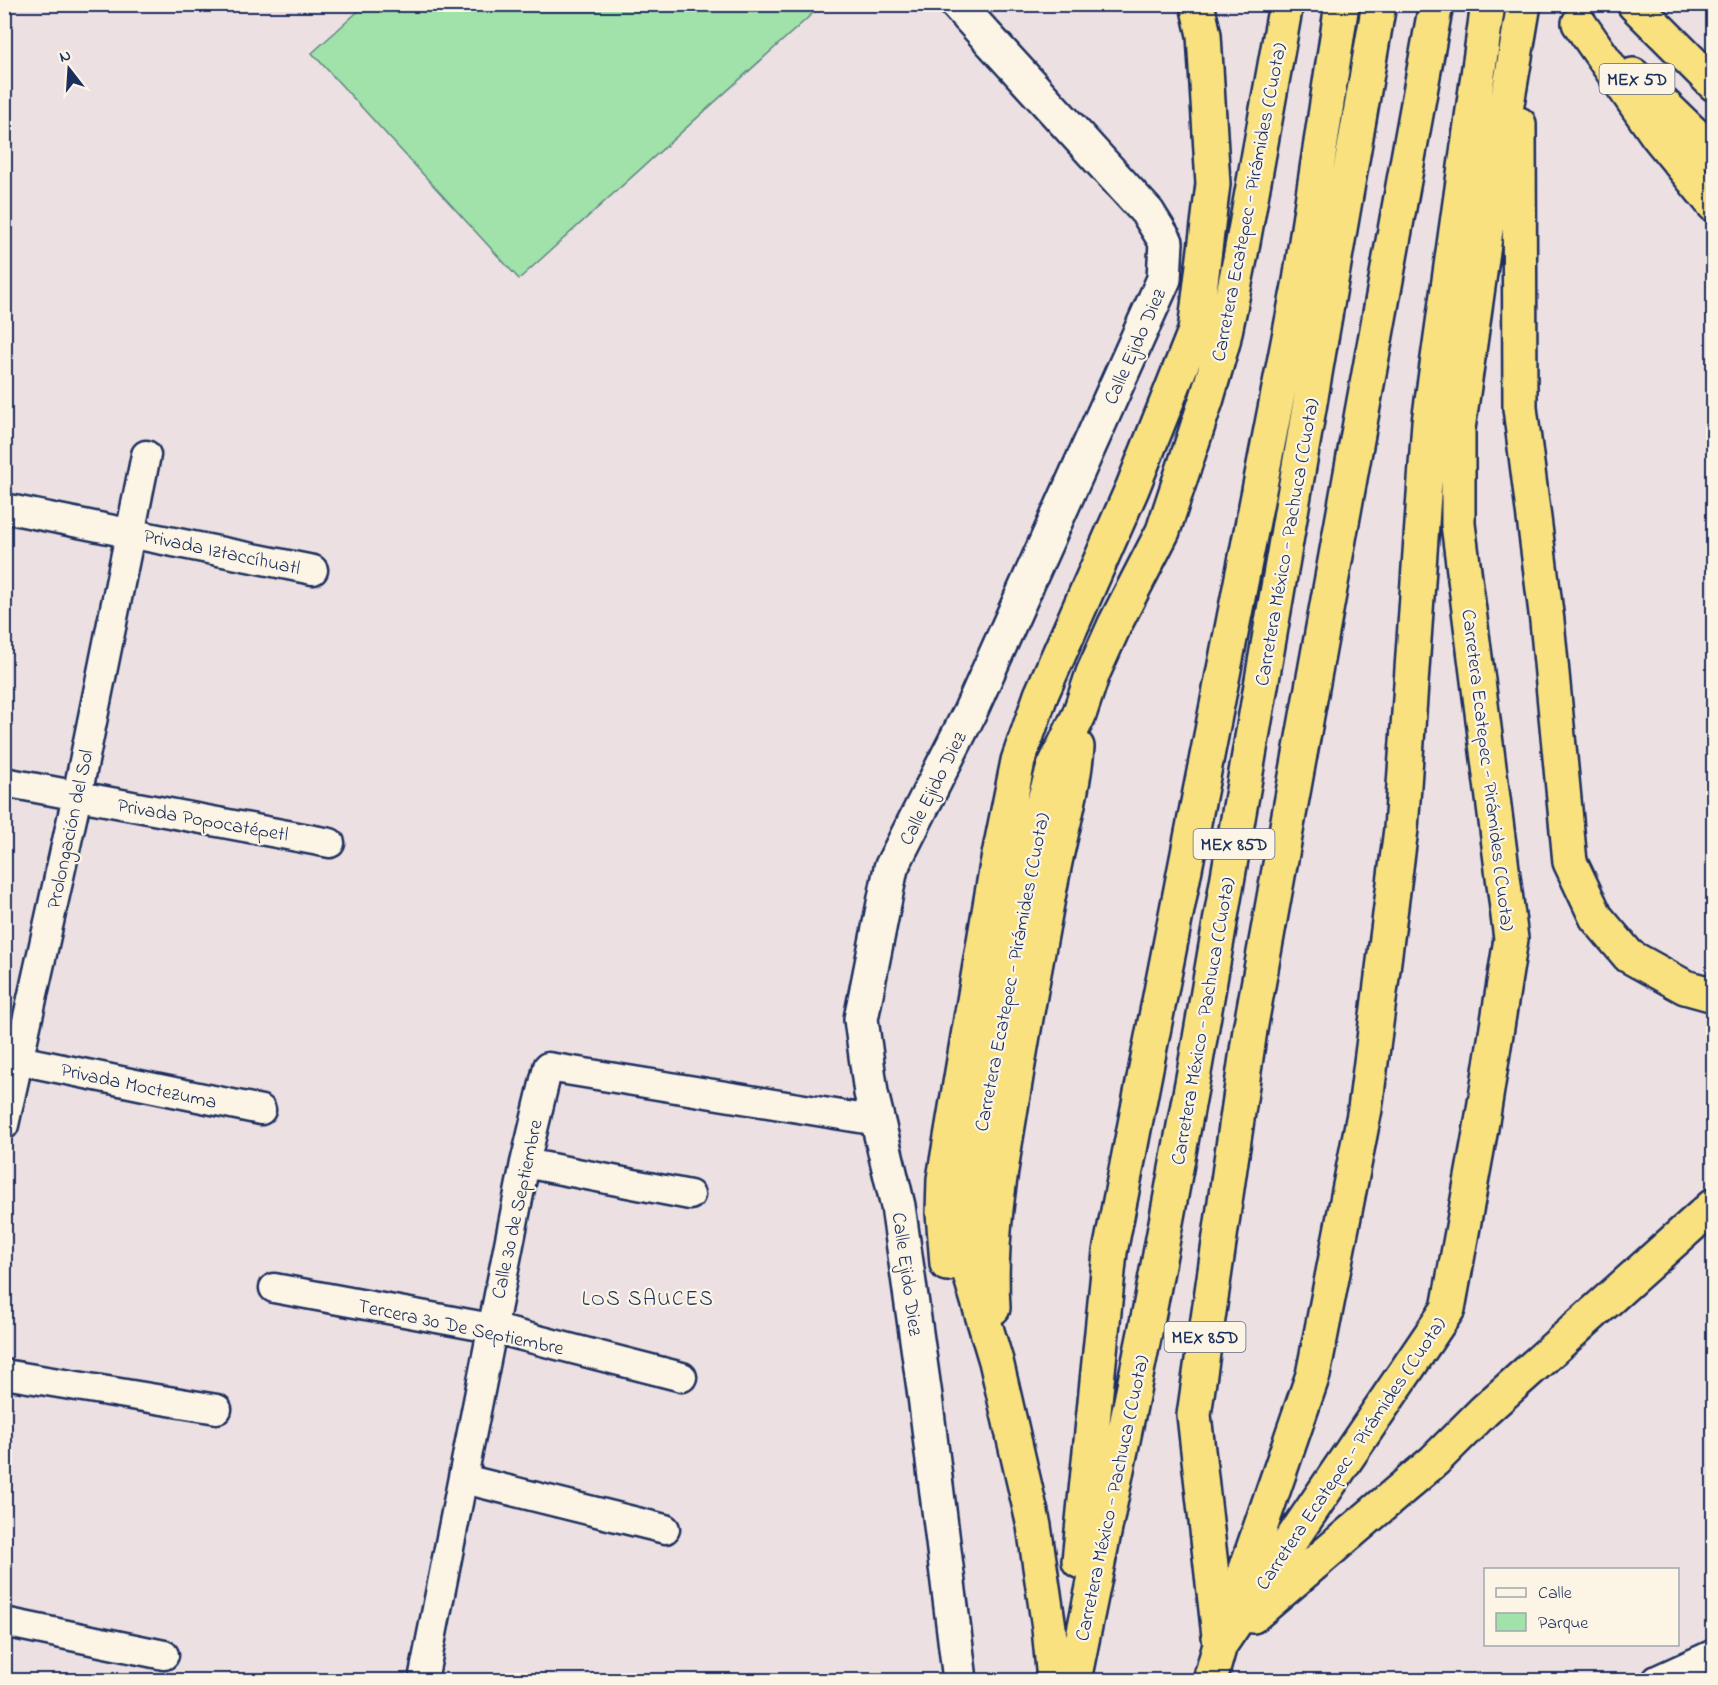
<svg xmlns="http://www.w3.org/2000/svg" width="1718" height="1685" viewBox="0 0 1718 1685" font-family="'Indie Flower',sans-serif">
	<rect width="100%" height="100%" fill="#ede0e2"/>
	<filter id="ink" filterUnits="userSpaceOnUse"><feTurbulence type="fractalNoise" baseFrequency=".0167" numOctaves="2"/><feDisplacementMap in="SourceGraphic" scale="12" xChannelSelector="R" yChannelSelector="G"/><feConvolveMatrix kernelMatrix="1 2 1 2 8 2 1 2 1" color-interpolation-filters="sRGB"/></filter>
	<g filter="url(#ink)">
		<path fill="#a1e1aa" stroke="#5e8884" stroke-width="1.5" d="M 365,5 L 365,4 L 822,5 L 519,279 L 312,53 Z"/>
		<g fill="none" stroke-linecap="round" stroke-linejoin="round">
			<defs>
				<path id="street" d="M 4,508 L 313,570
					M 4,782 L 330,843
					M 4,1057 L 261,1110
					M 4,1125 L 77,796 L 146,455
					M 525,1163 L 690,1195
					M 274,1288 L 491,1328 L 682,1377
					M 4,1374 L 217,1409
					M 464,1479 L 665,1529
					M 4,1622 L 164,1655
					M 423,1680 L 525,1163 L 548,1067 L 878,1121
					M 1657,1680 L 1714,1654"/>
				<path id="secondary" d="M 957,4 L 1148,213 L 1166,242 L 1164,279 L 970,712 L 891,868 L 861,1019 L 871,1093 L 898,1206 L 925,1396 L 960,1680"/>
				<path id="highway" d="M 1634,4 L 1714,84
					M 1579,23 L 1657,135 L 1714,205
					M 1633,75 L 1714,153
					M 1519,124 L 1520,408 L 1547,621 L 1570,862 L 1596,917 L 1629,956 L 1685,987 L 1714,995
					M 947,1264 L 943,1213 L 944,1179 L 996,870 L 1018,761 L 1041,695 L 1132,489 L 1195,331 L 1213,184 L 1204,35 L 1197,4
					M 993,1308 C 989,1242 999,1179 1010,1114 C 1023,1031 1038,949 1054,867 C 1062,827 1074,788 1077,747
					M 1079,1561 L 1110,1252 L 1300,281 L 1342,4
					M 1234,1604 L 1313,1375 L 1365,1109 L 1401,829 L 1429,422 L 1488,4
					M 1253,1616 L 1434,1461 L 1484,1411 L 1714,1205
					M 1220,1645 L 1448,1309 L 1481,1128 L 1511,939 L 1458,524 L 1458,429 L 1488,216 L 1524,4
					M 1054,1680 L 1049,1628 L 1034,1526 L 996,1361 L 969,1271 L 965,1235 L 996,1039 L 1033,837 L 1054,767 L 1079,715 L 1093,673 L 1115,624 L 1163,531 L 1207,398 L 1223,342 L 1240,259 L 1286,4
					M 1074,1680 L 1150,1308 L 1195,1067 L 1379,4
					M 1210,1680 L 1220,1645 L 1194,1415 L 1250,1030 L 1436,4"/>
			</defs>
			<use href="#street" stroke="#1b2f5e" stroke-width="33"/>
			<use href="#secondary" stroke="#1b2f5e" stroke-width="38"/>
			<use href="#highway" stroke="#1b2f5e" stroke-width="38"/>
			<use href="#street" stroke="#fcf5e5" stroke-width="28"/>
			<use href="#secondary" stroke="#fcf5e5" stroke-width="33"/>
			<use href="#highway" stroke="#fae180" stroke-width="33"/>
		</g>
	</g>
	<g text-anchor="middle" stroke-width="4.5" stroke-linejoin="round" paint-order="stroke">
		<g fill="#fcf5e5" stroke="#5e6a86" stroke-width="1.5">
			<rect x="1599.5" y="64" width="75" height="30" rx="4.5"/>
			<rect x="1193.5" y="829" width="81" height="30" rx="4.5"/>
			<rect x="1164.5" y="1322" width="81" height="30" rx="4.5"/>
		</g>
		<g font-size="18" font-weight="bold" fill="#1b2f5e">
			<text x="1637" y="85">MEX 5D</text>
			<text x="1234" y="850">MEX 85D</text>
			<text x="1205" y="1343">MEX 85D</text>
		</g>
		<g font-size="20" fill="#1b2f5e" stroke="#fcf5e5">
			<text transform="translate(1248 202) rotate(-79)" y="7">Carretera Ecatepec - Pirámides (Cuota)</text>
			<text transform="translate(1134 346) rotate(-66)" y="7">Calle Ejido Diez</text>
			<text transform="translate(1286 542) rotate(-80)" y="7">Carretera México - Pachuca (Cuota)</text>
			<text transform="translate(222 551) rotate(12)" y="7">Privada Iztaccíhuatl</text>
			<text transform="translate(1489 770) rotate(83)" y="7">Carretera Ecatepec - Pirámides (Cuota)</text>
			<text transform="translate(932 788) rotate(-63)" y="7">Calle Ejido Diez</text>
			<text transform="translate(203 819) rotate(10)" y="7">Privada Popocatépetl</text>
			<text transform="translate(69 829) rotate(-78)" y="7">Prolongación del Sol</text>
			<text transform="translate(1011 972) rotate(-79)" y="7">Carretera Ecatepec - Pirámides (Cuota)</text>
			<text transform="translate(1202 1021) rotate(-80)" y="7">Carretera México - Pachuca (Cuota)</text>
			<text transform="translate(139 1085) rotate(12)" y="7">Privada Moctezuma</text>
			<text transform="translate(516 1209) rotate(-78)" y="7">Calle 30 de Septiembre</text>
			<text transform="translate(908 1274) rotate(82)" y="7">Calle Ejido Diez</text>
			<text transform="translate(461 1326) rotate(12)" y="7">Tercera 30 De Septiembre</text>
			<text transform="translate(1350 1453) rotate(-56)" y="7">Carretera Ecatepec - Pirámides (Cuota)</text>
			<text transform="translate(1111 1498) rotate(-78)" y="7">Carretera México - Pachuca (Cuota)</text>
		</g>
		<g font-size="21" letter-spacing="1.5" fill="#1b2f5e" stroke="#fcf5e5">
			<text x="648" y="1305">LOS SAUCES</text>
		</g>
	</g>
	<rect width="1718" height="1685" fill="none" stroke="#fcf5e5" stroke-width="24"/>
	<rect x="12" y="12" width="1694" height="1661" fill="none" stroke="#1b2f5e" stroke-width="2" filter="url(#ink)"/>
	<rect x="1484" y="1568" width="195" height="78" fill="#fcf5e5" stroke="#a2a6af" stroke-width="1.5"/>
	<rect x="1496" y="1588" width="30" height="9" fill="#fcf5e5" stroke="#a2a6af" stroke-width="1.5"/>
	<text x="1538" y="1598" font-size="18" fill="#1b2f5e">Calle</text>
	<rect x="1496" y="1613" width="30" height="18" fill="#a1e1aa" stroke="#a2a6af" stroke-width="1.5"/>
	<text x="1538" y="1628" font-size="18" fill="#1b2f5e">Parque</text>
	<g transform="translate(69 69) rotate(343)" stroke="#fcf5e5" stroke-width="4.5" paint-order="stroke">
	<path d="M0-4.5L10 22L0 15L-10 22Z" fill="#1b2f5e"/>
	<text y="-9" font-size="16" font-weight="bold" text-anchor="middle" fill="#1b2f5e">N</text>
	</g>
</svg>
